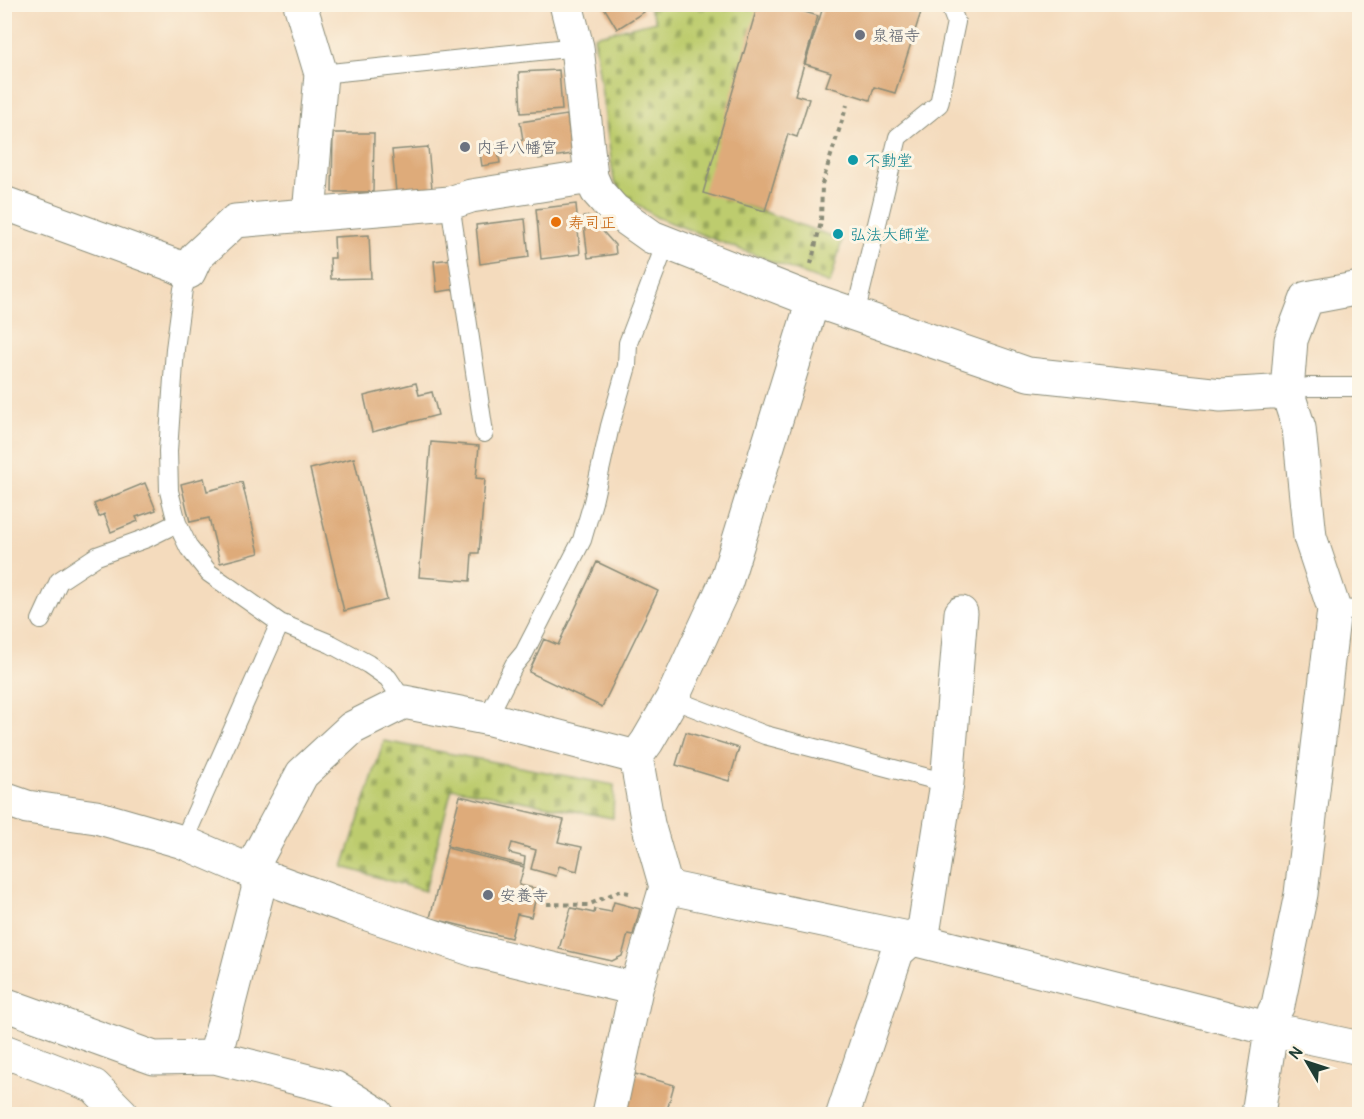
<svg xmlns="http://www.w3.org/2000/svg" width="1364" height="1119" viewBox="0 0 1364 1119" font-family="Pangolin,'Klee One',sans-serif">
	<defs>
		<pattern id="cemetery-stones" width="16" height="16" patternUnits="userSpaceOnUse" patternTransform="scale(1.5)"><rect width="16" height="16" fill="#bdcc6e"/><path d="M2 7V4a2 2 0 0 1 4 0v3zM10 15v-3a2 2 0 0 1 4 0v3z" fill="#99a75b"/></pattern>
	</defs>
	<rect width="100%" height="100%" fill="#fcf5e5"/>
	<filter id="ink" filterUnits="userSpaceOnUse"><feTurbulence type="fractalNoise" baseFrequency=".0167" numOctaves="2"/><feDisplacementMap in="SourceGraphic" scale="12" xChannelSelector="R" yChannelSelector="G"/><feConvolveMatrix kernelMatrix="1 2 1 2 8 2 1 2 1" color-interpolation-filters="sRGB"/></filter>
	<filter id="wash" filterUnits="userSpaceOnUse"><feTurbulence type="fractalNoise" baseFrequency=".008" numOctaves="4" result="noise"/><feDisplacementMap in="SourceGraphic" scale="24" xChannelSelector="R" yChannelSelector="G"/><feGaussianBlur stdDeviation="1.35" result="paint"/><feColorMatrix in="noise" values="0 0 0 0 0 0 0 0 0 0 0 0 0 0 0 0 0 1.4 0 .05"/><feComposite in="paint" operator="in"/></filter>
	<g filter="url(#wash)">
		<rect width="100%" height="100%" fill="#f4dbbd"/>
		<path fill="url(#cemetery-stones)" stroke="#6e8451" stroke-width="1.5" d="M 648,5 L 762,5 L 709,192 L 842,240 L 830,284 L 656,217 L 625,196 L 614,181 L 594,36 L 656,21 Z
			M 384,741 L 614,785 L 613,818 L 452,788 L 425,891 L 343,867 Z"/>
		<g id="blocks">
			<path fill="#deab7a" d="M 602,4 L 640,4 L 644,12 L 617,29 Z
				M 758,4 L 779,4 L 818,16 L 795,95 L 809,99 L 797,137 L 788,134 L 765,211 L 703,193 Z
				M 824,4 L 917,4 L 923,6 L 895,93 L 874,87 L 870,100 L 826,86 L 831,72 L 805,64 Z
				M 559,70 L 562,110 L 521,113 L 519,72 Z
				M 567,115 L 572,154 L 539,159 L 538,152 L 520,154 L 518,141 L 523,140 L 520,122 Z
				M 333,133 L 374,133 L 373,192 L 332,192 Z
				M 497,144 L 500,163 L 482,166 L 479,146 Z
				M 428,147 L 432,189 L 396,192 L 392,150 Z
				M 576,204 L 580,254 L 541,259 L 536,209 Z
				M 589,216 L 615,245 L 616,254 L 588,258 L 583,217 Z
				M 525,219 L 529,257 L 480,264 L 476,225 Z
				M 369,235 L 371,278 L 331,279 L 330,258 L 335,258 L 334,237 Z
				M 454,259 L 457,289 L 437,292 L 434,261 Z
				M 416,383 L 419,395 L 432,392 L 438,415 L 372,432 L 364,396 Z
				M 431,442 L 479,446 L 476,478 L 485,479 L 479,553 L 472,553 L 470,581 L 419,577 Z
				M 354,458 L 387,600 L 344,611 L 310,469 Z
				M 204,478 L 207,491 L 242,482 L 259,553 L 220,563 L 209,518 L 190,522 L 181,484 Z
				M 145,483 L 156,510 L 136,517 L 138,521 L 111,532 L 104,514 L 99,517 L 94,504 Z
				M 597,562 L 658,591 L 602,707 L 529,672 L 544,639 L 558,645 Z
				M 686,732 L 739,748 L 729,781 L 676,765 Z
				M 460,796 L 564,820 L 558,842 L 582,847 L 577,871 L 559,866 L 556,876 L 531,869 L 536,850 L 512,843 L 509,853 L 525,857 L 524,865 L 447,846 Z
				M 447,848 L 524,867 L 519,885 L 538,889 L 531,917 L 517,914 L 511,938 L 430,918 Z
				M 614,902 L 640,909 L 633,935 L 628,934 L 622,956 L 612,961 L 559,949 L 571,908 L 594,913 L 595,909 L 611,912 Z
				M 635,1074 L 674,1085 L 666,1114 L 647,1114 L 625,1109 Z"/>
		</g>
	</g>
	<g filter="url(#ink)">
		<use href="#blocks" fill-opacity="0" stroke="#8a8c78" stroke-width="1.5"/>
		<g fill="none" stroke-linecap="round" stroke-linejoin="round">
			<defs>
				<path id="service" d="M 321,74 L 577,47
					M 450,203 L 484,433
					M 189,272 L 183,289 L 175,349 L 168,451 L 169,491 L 177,523 L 189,548 L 209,573 L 280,623 L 331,644 L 368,664 L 388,678 L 404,702
					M 855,315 L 898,137 L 939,104 L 956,22 L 949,4
					M 1287,391 L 1308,387 L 1360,387
					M 1334,609 L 1360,610
					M 41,620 L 59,581 L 97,556 L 147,538 L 177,523
					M 672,699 L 765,735 L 947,783
					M 494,705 L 514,665 L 524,653 L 582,540 L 593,502 L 610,426 L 627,366 L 628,343 L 666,243
					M 183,842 L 280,623"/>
				<path id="minor" d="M 300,4 L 321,74 L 309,215
					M 566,4 L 577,47 L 591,177 L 597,191 L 614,210 L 652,237 L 804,297 L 1028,374 L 1221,395 L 1287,391 L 1291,340 L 1307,298 L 1360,288
					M 4,203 L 176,266 L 189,272 L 196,257 L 235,221 L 450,203 L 471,196 L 591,177
					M 4,799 L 27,807 L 96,817 L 183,842 L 257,874 L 350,908 L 477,951 L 636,989
					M 666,887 L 913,939 L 1271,1029 L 1360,1048
					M 4,1004 L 154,1058 L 215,1057 L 335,1088 L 377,1114
					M 4,1051 L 94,1086 L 122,1114
					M 215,1057 L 258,890 L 256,860 L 302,774 L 352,728 L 404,702 L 490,719 L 636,757
					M 609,1114 L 636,989 L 666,887 L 648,824 L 636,757 L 647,742 L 672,699 L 726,582 L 813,300
					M 843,1114 L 897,952 L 924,928 L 947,783 L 961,613
					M 1258,1114 L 1274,1012 L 1278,1005 L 1301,894 L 1334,609 L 1310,537 L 1299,428 L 1287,391"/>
			</defs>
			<use href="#service" stroke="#8a8c78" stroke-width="20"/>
			<use href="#minor" stroke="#8a8c78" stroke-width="35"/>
			<path stroke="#8a8c78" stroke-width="4" stroke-dasharray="4.5 4.5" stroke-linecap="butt" d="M 811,264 L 821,222 L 822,184 L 847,105
				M 547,904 L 588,905 L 619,891 L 629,893"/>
			<use href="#service" stroke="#fff" stroke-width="18"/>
			<use href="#minor" stroke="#fff" stroke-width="33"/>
		</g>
	</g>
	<g fill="#6b7280" stroke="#fcf5e5" stroke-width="2">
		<circle cx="860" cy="35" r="6"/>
		<circle cx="465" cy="147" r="6"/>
		<circle cx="488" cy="895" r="6"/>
	</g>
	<g fill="#0f9aa8" stroke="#fcf5e5" stroke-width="2">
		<circle cx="853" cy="160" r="6"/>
		<circle cx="838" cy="234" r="6"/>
	</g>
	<circle fill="#e8710a" stroke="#fcf5e5" stroke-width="2" cx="556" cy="222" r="6"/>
	<g text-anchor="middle" stroke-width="6" stroke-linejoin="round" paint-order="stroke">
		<g font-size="16" fill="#5b616d" stroke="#fcf5e5" text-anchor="start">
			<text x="872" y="41">泉福寺</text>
			<text x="477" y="153">内手八幡宮</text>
			<text x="500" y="901">安養寺</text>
		</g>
		<g font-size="16" fill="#0d838f" stroke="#fcf5e5" text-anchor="start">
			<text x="865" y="166">不動堂</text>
			<text x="850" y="240">弘法大師堂</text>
		</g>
		<g font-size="16" fill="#c56008" stroke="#fcf5e5" text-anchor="start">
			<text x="568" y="228">寿司正</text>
		</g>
	</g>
	<rect width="1364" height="1119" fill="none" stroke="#fcf5e5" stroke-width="24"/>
	<g transform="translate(1307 1062) rotate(309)" stroke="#fcf5e5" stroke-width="4.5" paint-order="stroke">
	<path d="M0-4.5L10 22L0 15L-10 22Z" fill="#1f3d34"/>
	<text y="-9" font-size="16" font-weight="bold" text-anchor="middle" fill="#1f3d34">N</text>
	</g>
</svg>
